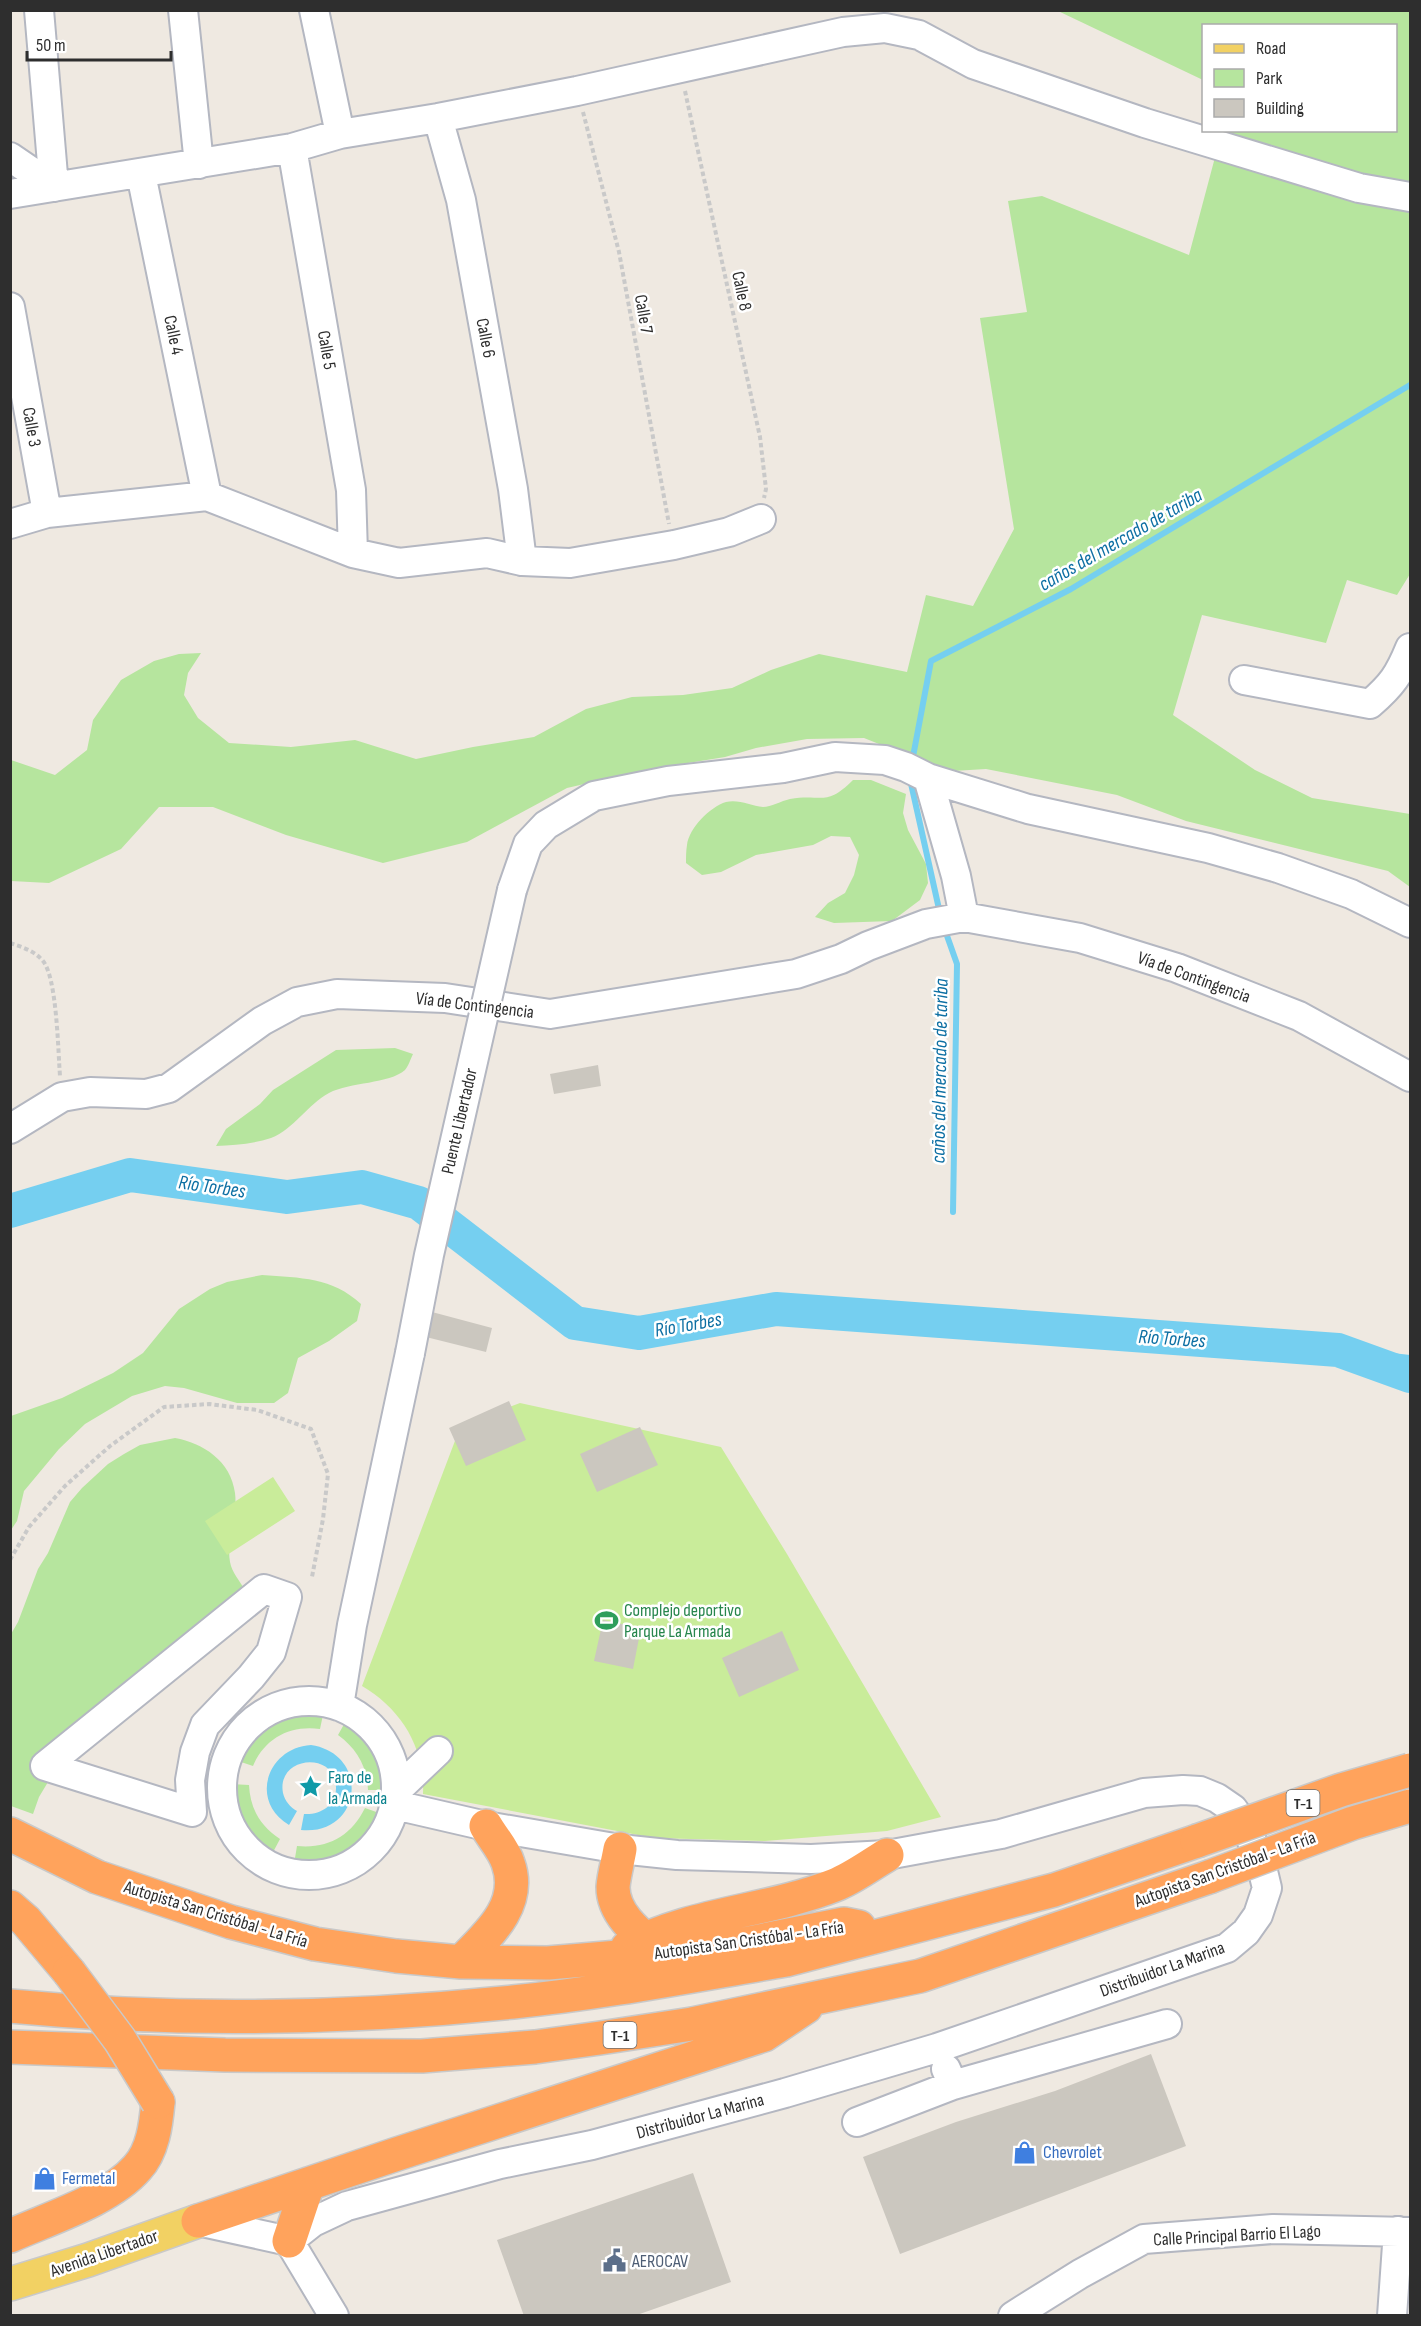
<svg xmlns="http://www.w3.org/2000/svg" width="1421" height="2326" viewBox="0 0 1421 2326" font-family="'Sofia Sans Condensed',sans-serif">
	<rect width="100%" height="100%" fill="#efe9e1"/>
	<path fill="#b6e59e" d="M 1058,11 L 1410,11 L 1410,574 L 1397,595 L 1347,580 L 1326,643 L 1202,615 L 1173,715 L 1255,770 L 1312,798 L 1410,814 L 1410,887 L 1388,871 L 1186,821 L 1117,795 L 986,769 L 936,772 L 899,752 L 864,738 L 807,739 L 756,748 L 725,757 L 645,770 L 567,788 L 467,842 L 383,863 L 286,835 L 213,807 L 159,807 L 121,849 L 49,883 L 11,881 L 11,760 L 55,775 L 87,750 L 93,720 L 121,680 L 154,661 L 179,654 L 201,653 L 188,673 L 184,695 L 198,718 L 229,743 L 291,747 L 355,740 L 416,759 L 473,747 L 534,737 L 586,709 L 632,697 L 683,695 L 732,688 L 771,670 L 819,654 L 907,672 L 926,595 L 973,606 L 1014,529 L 980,318 L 1027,312 L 1008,201 L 1042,196 L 1189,255 L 1222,131 L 1396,130 L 1396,26 L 1204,26 L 1203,80 Z
		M 853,780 L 871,780 L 906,794 L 903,813 L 908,830 L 926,864 L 928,883 L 920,900 L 892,921 L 834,923 L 815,917 L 828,903 L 845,893 L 854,875 L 859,855 L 850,837 L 831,836 L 813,845 L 756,855 L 721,872 L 702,875 L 686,863 C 686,857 686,851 687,845 C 689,828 710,807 726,802 C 739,799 751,806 763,807 C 771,807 781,801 790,799 C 822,793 825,808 853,780 Z
		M 395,1048 L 413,1054 C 411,1058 408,1067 405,1070 C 389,1084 350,1082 329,1093 C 308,1104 294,1129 271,1138 C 253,1144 234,1145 216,1146 L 226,1129 L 260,1104 L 273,1090 L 336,1050 Z
		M 262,1275 C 301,1278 332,1277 361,1304 L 357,1321 L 329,1341 L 298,1358 L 288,1393 L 274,1403 L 237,1403 L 184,1388 L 165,1386 L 132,1396 L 85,1424 L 59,1449 L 24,1491 L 17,1521 L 11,1530 L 11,1416 L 62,1398 L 113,1373 L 143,1353 L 179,1309 L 210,1289 L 227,1282 Z
		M 175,1438 C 203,1443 231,1461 235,1493 C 238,1516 226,1539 230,1562 C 232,1573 240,1581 245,1590 C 249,1598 246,1613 246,1622 L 48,1782 L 39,1797 L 33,1814 L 11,1806 L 11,1634 L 18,1622 L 38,1569 L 48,1553 L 70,1502 L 82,1488 L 108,1464 L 124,1454 L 140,1445 Z
		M 299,1709 L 324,1710 L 320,1729 C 290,1725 265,1738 253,1766 L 235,1760 C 248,1731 269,1715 299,1709 Z
		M 347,1719 C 373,1737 385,1759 387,1790 L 368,1790 C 367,1766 357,1749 338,1735 Z
		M 231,1784 L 249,1785 C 250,1808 260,1826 280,1839 L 271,1856 C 245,1838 232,1815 231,1784 Z
		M 365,1808 L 382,1814 C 366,1851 334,1869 294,1864 L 297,1846 C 328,1849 351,1836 365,1808 Z"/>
	<path fill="#c9ec9a" d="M 520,1403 L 721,1447 L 787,1554 L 941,1817 L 887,1831 L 765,1841 L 654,1838 L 423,1794 C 425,1747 401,1709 362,1686 L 461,1425 Z
		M 273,1477 L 295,1511 L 227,1555 L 205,1521 Z"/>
	<path fill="#75cff0" d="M 311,1745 C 371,1754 362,1836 301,1830 L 304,1814 C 320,1815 336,1806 336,1788 C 336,1750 276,1756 283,1793 C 285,1801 290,1807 297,1811 L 289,1825 C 249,1801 267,1748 311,1745 Z"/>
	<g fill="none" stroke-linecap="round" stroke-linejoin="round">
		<path stroke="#75cff0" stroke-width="6" d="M 912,762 L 931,661 L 1071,589 L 1410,385
			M 910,779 L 939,909
			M 946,933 L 957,964 L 953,1212
			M 1338,1350 L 1410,1358"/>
		<path stroke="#75cff0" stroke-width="34" d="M 10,1211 L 130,1175 L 287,1197 L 362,1187 L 419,1203 L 575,1323 L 639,1333 L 776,1309 L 1338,1350 L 1410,1376"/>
	</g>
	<path fill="#cbc7bf" d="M 598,1065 L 601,1086 L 554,1094 L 550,1074 Z
		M 432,1312 L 492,1328 L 486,1352 L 426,1337 Z
		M 509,1401 L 526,1440 L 466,1466 L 449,1428 Z
		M 640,1427 L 658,1465 L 597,1492 L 580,1454 Z
		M 603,1620 L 641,1628 L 633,1669 L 594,1661 Z
		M 782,1631 L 799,1670 L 739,1697 L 722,1658 Z
		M 1151,2054 L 1186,2146 L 900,2254 L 863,2157 L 956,2122 L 1055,2091 Z
		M 693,2173 L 731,2282 L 634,2316 L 524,2316 L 497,2240 Z"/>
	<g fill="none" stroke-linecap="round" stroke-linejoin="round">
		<defs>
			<path id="minor" d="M 39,10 L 54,187
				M 183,10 L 199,164
				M 314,10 L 340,134
				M 438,118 L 461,200 L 513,489 L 522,561
				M 292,148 L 351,490 L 353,553
				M 10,157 L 54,187
				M 141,174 L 207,496
				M 10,194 L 292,148 L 340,134 L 438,118 L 577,91 L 843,32 L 885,28 L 919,35 L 973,64 L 1145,123 L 1359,188 L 1410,197
				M 10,307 L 47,513
				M 10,524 L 47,513 L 207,496 L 353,553 L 399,563 L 487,553 L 522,561 L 570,563 L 674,545 L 729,532 L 761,519
				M 1244,680 L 1370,704 C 1392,685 1399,675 1410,648
				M 928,778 L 956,876 L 964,917
				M 512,890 L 528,844 L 546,825 L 594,796 L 668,781 L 783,768 L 835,757 L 885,760 L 906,767 L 928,778 L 1028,809 L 1208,848 L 1278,868 L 1351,894 L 1410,923
				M 10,1129 L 62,1097 L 90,1092 L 146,1094 L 169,1088 L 262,1021 L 297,1002 L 337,994 L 445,998 L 550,1014 L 796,974 L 841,959 L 868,946 L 926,924 L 964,917 L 1080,938 L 1177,968 L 1299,1016 L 1410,1077
				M 264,1589 L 287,1597 L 271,1652 L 251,1677 L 205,1725 L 195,1752 L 190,1780 L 192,1812 L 45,1766 Z
				M222 1788a87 87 0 1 1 174 0a87 87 0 1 1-174 0Z
				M 339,1706 L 352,1625 L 410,1353
				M 396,1791 L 438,1751
				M 953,2085 L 1167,2024
				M 857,2122 L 953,2085 L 946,2069
				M 198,2221 L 289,2241
				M 289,2241 L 313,2222 L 347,2206 L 500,2164 L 592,2145 L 785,2093 L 937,2048 L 1227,1948 L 1246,1932 L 1258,1915 L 1267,1888 L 1261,1863 L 1246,1827 L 1233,1809 L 1217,1798 L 1200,1791 L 1183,1790 L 1144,1793 L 1001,1834 L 887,1855 L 811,1859 L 677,1855 L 620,1849 L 486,1826 L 395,1805
				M 289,2241 L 334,2316
				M 1013,2316 L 1080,2274 L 1144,2239 L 1273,2229 L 1410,2232
				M 1392,2316 L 1398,2231"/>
			<path id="major" d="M 10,2284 L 88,2260 L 198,2221"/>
			<path id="highway" d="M 10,1834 L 97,1877 L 231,1922 L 315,1944 L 396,1956 L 461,1962 L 548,1963 L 724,1948 L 844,1924 L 859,1927
				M 620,1849 C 618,1861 614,1875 613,1887 C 613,1915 640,1935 659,1951
				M 10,1907 L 26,1921 L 69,1972
				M 627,1948 C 691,1913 767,1912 835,1885 C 853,1878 870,1865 887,1855
				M 461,1962 C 488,1935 523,1905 508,1863 C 504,1850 493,1838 486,1826
				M 10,2006 C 177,2022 347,2019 513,2002 C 604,1993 696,1975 786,1960 L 1054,1890 L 1197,1841
				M 10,2047 L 225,2055 L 422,2056 L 535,2047 L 600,2038 L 692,2024 L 920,1976 L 1209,1877
				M 198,2221 L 397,2154 L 764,2035 L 806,2007
				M 10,2236 C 50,2218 109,2200 137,2168 C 153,2151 156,2124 158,2102
				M 289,2241 L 308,2184"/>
		</defs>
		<use href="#minor" stroke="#b4b7c1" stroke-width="32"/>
		<use href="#major" stroke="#c9c9c9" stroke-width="36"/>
		<use href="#highway" stroke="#c9c9c9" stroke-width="36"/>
		<path stroke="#c9c9c9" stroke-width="4" stroke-dasharray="4.5 3" stroke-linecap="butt" d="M 685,91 L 760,437 L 766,489 L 764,498
			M 583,112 L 619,252 L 669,524
			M 10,943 C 22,947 35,951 43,961 C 57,978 58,1051 60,1076
			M 10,1560 L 29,1527 L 65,1486 L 110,1446 L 164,1407 L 209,1404 L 257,1410 L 311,1429 L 328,1474 L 323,1519 L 312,1577"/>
		<use href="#minor" stroke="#fff" stroke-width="28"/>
		<use href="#major" stroke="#f2d163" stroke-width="33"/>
		<use href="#highway" stroke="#ffa35c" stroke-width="33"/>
		<defs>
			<path id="minor-bridge" d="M 410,1353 L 429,1255 L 512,890"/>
			<path id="highway-bridge" d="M 1197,1841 L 1341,1790 L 1410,1770
				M 1209,1877 L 1353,1823 L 1410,1806
				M 69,1972 L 120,2040 L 158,2102"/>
		</defs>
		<use href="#minor-bridge" stroke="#b4b7c1" stroke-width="32" stroke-linecap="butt"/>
		<use href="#highway-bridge" stroke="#c9c9c9" stroke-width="36" stroke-linecap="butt"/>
		<use href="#minor-bridge" stroke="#fff" stroke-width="28"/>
		<use href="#highway-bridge" stroke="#ffa35c" stroke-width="33"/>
	</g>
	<defs>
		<symbol id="stadium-bare" viewBox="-9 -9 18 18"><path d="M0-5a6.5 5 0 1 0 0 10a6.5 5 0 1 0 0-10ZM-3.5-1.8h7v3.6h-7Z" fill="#2e9e5b" stroke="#fff" stroke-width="2.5" paint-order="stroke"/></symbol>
		<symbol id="sight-bare" viewBox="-9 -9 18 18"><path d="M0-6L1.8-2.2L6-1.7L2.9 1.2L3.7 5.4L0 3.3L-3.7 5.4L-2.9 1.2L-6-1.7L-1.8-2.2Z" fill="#0f9aa8" stroke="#fff" stroke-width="2.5" paint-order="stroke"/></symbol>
		<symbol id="shop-bare" viewBox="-9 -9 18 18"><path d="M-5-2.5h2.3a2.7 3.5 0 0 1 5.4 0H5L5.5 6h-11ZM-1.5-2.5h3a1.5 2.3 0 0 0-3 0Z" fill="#3f7fe0" stroke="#fff" stroke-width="2.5" paint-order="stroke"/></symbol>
		<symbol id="civic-bare" viewBox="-9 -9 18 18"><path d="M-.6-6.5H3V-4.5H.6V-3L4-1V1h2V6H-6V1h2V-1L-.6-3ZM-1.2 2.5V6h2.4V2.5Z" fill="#5c6f8a" stroke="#fff" stroke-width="2.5" paint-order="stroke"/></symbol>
	</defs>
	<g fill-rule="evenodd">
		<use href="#stadium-bare" x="590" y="1604" width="33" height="33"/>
		<use href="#sight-bare" x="294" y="1770" width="33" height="33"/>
		<use href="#shop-bare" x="1008" y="2136" width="33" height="33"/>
		<use href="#shop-bare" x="28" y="2162" width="33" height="33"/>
		<use href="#civic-bare" x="598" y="2244" width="33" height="33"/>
	</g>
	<g text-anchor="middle" stroke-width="5" stroke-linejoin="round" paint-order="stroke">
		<g fill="#fff" stroke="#6d6d6d" stroke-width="1.5">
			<rect x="1286.5" y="1790" width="33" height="26" rx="4.5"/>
			<rect x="603.5" y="2022" width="33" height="26" rx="4.5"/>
		</g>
		<g font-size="16" font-weight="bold" fill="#2e2e2e">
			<text x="1303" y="1809">T-1</text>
			<text x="620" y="2041">T-1</text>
		</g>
		<g font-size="18" fill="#2e2e2e" stroke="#fff">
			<text transform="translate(742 291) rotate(78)" y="6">Calle 8</text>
			<text transform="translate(644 314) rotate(80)" y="6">Calle 7</text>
			<text transform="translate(174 335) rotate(78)" y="6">Calle 4</text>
			<text transform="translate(486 338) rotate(79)" y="6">Calle 6</text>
			<text transform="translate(327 350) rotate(80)" y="6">Calle 5</text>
			<text transform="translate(32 427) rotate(80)" y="6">Calle 3</text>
			<text transform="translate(1194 977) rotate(20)" y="6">Vía de Contingencia</text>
			<text transform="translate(475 1005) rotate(7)" y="6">Vía de Contingencia</text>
			<text transform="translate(459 1121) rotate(-77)" y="6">Puente Libertador</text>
			<text transform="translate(1225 1869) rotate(-20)" y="6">Autopista San Cristóbal - La Fría</text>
			<text transform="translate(216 1914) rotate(17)" y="6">Autopista San Cristóbal - La Fría</text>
			<text transform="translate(749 1940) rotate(-8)" y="6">Autopista San Cristóbal - La Fría</text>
			<text transform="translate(1162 1969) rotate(-20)" y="6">Distribuidor La Marina</text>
			<text transform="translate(700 2116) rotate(-15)" y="6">Distribuidor La Marina</text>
			<text transform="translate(1237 2235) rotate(-3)" y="6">Calle Principal Barrio El Lago</text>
			<text transform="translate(104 2253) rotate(-19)" y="6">Avenida Libertador</text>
		</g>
		<g font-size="18" fill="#27864d" stroke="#fff" text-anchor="start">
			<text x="624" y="1616">Complejo deportivo<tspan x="624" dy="21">Parque La Armada</tspan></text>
		</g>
		<g font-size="18" fill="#0d838f" stroke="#fff" text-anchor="start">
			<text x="328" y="1783">Faro de<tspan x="328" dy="21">la Armada</tspan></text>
		</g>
		<g font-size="18" fill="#366cbe" stroke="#fff" text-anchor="start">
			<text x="1043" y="2158">Chevrolet</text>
			<text x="62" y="2184">Fermetal</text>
		</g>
		<g font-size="18" fill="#4e5e75" stroke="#fff" text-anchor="start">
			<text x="632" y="2267">AEROCAV</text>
		</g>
		<g font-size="20" font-style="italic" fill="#0d6fa3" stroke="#fff">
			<text transform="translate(1120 539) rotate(-30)" y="7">caños del mercado de tariba</text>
			<text transform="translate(939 1071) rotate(-89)" y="7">caños del mercado de tariba</text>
			<text transform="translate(212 1186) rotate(8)" y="7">Río Torbes</text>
			<text transform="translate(688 1324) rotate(-10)" y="7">Río Torbes</text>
			<text transform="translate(1172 1338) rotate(4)" y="7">Río Torbes</text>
		</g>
	</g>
	<rect width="1421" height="2326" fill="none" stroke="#2e2e2e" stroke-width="24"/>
	<rect x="1202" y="24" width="195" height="108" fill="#ffffff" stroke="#ababab" stroke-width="1.5"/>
	<rect x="1214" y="44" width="30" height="9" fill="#f2d163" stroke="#ababab" stroke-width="1.5"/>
	<text x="1256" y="54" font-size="18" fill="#2e2e2e">Road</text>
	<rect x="1214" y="69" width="30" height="18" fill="#b6e59e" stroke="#ababab" stroke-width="1.5"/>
	<text x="1256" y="84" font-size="18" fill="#2e2e2e">Park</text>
	<rect x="1214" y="99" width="30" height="18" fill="#cbc7bf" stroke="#ababab" stroke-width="1.5"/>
	<text x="1256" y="114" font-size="18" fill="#2e2e2e">Building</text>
	<path d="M27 51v9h144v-9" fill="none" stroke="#2e2e2e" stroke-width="3"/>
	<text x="36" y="51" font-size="18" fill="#2e2e2e" stroke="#ffffff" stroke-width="4.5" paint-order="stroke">50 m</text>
</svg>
